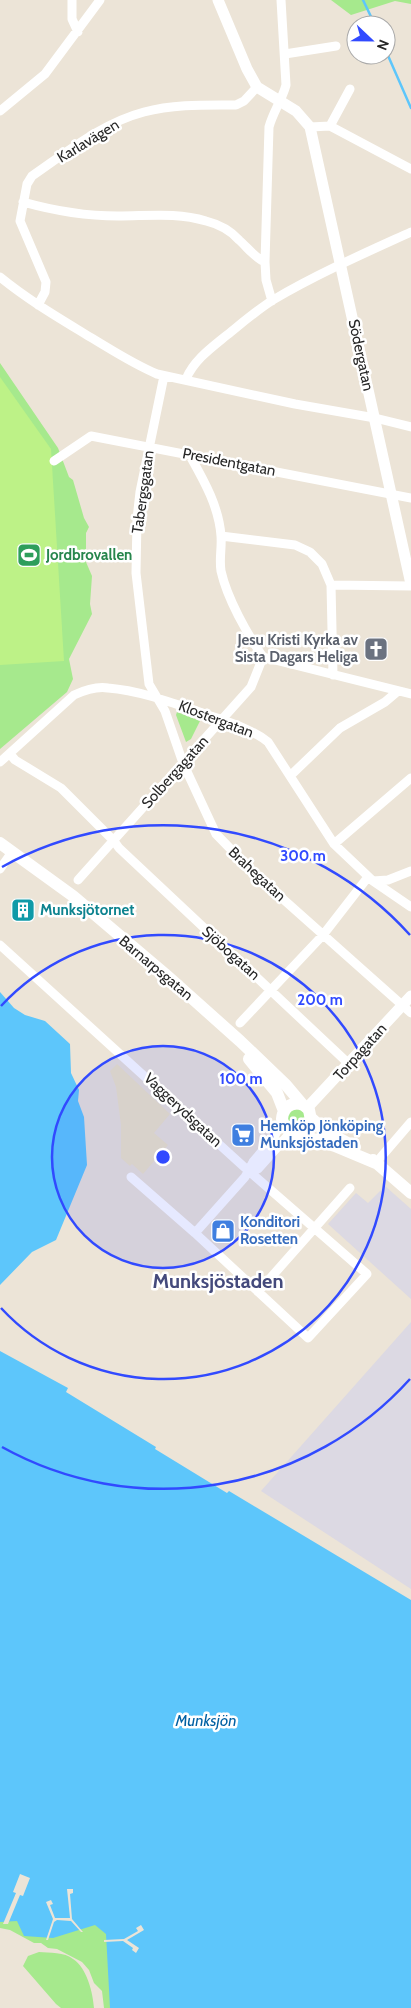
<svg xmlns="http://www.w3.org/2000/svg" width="411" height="2008" viewBox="0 0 411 2008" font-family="Cabin,sans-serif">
<rect width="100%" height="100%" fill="#ece4d7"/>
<path fill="#dcd9e3" d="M385,1186l26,23v90l-83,-75 28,-31 12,10z
M411,1322v267l-150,-98z"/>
<path fill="#f0e5c4" d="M117,1064l53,50 -16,19 14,12 -25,29 -11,-10 -2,2 -9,-8v-33l-5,-38 -6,-16z"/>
<path fill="#a6e98d" d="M331,0h80v4l-16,-3 -44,14z
M0,363l58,85 11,29 4,3 11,38 5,9 -3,6v29l6,14 -2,28 2,10 -23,45 4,20 -6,13 -67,57z
M177,712l23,9 -9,18 -5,3 -10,-27z
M303,1109l3,14 -15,5 -5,-12 3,-6z
M96,1884l34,124h-26l-2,-17 -8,-8 -5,-13 -7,-8 -25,-13 -9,-1 -7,-5h-7l-24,-13 -10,-2v-19z
M39,1952c10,1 26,0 34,7 14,9 20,34 21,49h-33l-5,-4 -33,-38 5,-10z"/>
<path fill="#bdf287" d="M0,377l51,72 13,212 -64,4z"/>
<path fill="#5dc6fb" d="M0,992l14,16 11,7 20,6 25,23 1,29 8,17 -1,11 6,16 3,48 -31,75 -24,12 -32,33z
M0,1351l68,37 -2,4 90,55 -1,2 72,44 2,-2 182,109v408h-301l-4,-74 -11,-9 -42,13 -29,-2 -7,-15 -17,1z"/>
<path fill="#ece4d7" d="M20,1874l10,4 -7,18 -3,-1 -12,29h-5l13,-31 -3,-1z
M67,1889h6v4l-3,1 2,25 11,13h-2l-10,-11 -14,-1 -3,2 -6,18h-2l7,-21 -7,-17 5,-2 2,4 -3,1 5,13h15z
M141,1925l3,5 -17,10 12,8 -3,5 -4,-3 1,-2 -10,-7 -19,1v-2l20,-1 14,-8 -2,-3z"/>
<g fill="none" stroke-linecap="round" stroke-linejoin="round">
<path stroke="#5dc6fb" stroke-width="2.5" d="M363,0l12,25
M386,51l25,57"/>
<path stroke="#fff" stroke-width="9" d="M72,0v19l6,13
M285,54l51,-8
M0,111l45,-37 55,-74
M330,126l20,-37
M310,127l20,-1 81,43
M23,202c32,9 62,14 95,14 30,0 59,-4 88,5 12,3 25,10 33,19 9,8 16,18 26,22
M0,277c28,23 59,41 90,60 22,13 43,27 67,37l138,30 80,14 36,9
M272,301l-6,-21 -1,-18 4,-135c4,-15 13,-27 17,-42l-5,-85
M38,305l7,-13 1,-10 -26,-61 7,-37 5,-8c35,-24 70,-53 112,-64 30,-8 61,-7 92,-7l8,-4 13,-14
M164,376l-24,116 -3,27 -1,54 13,111 16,27 18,52 33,71 39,40 156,139
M186,379c8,-19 25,-31 41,-44 15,-12 30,-25 46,-35 44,-26 92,-47 138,-68
M189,454c14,25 30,52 32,82 1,12 -2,23 0,35 6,27 26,63 42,86l148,37
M54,461l37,-25 320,62
M221,536l74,9 15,7 12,12 9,21 2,90
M331,585l80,1
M10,754l5,6 46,28 53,53 5,7 230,216
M0,762l74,-67c11,-5 22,-9 34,-7 35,3 67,16 100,27 20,7 44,14 60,27l66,102 39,37 38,26
M290,776l50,-48 45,-26 13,-11
M334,844l77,-66
M0,869l12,-17
M78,880l173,-193 12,-30
M373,881l15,-1 23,-9
M0,945l243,221 124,108 -59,64 -113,-105 -64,-56
M240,1023l83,-88 45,-58
M381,1157l30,-35
M250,1171l8,-2 33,-37
M195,1233l50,-56 8,-15 21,-25 8,-15
M258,1292l92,-104"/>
<path stroke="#fff" stroke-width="11" d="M218,0l29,69 10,18 39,24 14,16 101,457
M307,1108l104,-112"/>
<path stroke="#fff" stroke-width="12" d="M0,843l73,53 92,78 75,67 46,44 16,19
M249,1059l28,34 7,18
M311,1118l14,13 30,16
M295,1133l11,-4 5,-9 -2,-10c-10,-12 -26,-6 -27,9l2,7 7,6 44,14 43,18
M373,1160l38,33"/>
</g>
<circle cx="163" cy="1157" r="111" fill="#314aff" fill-opacity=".12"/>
<g fill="none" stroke="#314aff" stroke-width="2.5">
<circle cx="163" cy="1157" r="111"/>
<path d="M1 1006A222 222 0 1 1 1 1308"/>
<path d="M410 1379A332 332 0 0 1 2 1447M2 867A332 332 0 0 1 410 935"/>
</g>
<defs>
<g id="stadium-square" transform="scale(1.25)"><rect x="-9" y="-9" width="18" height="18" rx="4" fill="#2e9e5b" stroke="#fff"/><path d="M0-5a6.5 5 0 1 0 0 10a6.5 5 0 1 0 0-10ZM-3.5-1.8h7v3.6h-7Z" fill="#fff"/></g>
<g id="church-square" transform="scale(1.25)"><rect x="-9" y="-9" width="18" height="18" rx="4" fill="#6b7280" stroke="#fff"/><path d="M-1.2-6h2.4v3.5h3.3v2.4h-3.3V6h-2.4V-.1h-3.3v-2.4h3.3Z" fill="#fff"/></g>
<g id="building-square" transform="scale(1.25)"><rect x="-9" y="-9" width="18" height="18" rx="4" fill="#0f9aa8" stroke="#fff"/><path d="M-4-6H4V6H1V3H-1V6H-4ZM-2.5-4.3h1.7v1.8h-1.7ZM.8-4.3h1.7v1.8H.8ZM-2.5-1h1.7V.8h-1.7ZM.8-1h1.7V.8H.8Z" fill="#fff"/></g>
<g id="supermarket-square" transform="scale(1.25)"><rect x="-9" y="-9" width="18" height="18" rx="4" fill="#3f7fe0" stroke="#fff"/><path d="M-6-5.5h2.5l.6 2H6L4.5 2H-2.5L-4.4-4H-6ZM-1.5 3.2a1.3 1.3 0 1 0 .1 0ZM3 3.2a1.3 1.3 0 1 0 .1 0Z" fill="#fff"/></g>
<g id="shop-square" transform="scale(1.25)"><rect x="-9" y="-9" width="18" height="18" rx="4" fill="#3f7fe0" stroke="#fff"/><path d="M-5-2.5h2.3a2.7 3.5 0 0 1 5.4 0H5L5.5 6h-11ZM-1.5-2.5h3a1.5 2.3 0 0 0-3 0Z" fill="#fff"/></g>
</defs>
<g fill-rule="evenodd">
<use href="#stadium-square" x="29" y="555"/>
<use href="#church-square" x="376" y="649"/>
<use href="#building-square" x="23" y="910"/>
<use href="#supermarket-square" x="243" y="1135"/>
<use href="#shop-square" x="223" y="1231"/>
</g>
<g text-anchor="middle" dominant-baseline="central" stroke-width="5" stroke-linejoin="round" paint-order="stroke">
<g font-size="15" fill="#272727" stroke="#fff">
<text transform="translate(88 141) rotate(-31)">Karlavägen</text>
<text transform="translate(361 355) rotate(78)">Södergatan</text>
<text transform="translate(229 462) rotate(11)">Presidentgatan</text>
<text transform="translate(143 492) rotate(-82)">Tabergsgatan</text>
<text transform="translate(216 719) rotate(21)">Klostergatan</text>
<text transform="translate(175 772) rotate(-48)">Solbergagatan</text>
<text transform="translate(257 874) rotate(43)">Brahegatan</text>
<text transform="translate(231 953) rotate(42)">Sjöbogatan</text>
<text transform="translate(156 968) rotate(40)">Barnarpsgatan</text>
<text transform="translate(360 1052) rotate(-48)">Torpagatan</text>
<text transform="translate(183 1110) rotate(43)">Vaggerydsgatan</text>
</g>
<g font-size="15" font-weight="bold" fill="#27864d" stroke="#fff" text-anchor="start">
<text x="46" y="555">Jordbrovallen</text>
</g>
<g font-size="15" font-weight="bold" fill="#5b616d" stroke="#fff" text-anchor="end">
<text x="358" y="640">Jesu Kristi Kyrka av<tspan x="358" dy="17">Sista Dagars Heliga</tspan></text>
</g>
<g font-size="15" font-weight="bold" fill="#0d838f" stroke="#fff" text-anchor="start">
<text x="40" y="910">Munksjötornet</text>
</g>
<g font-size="15" font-weight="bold" fill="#366cbe" stroke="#fff" text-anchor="start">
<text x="260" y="1126">Hemköp Jönköping<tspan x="260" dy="17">Munksjöstaden</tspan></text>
<text x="240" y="1222">Konditori<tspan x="240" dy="17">Rosetten</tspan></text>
</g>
<g font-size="16" font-style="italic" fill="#0060a3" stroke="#fff">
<text x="206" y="1720">Munksjön</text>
</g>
<g font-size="20" font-weight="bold" fill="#444a7c" stroke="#fff">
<text x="218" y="1281">Munksjöstaden</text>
</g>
</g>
<circle cx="163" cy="1157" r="8" fill="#314aff" stroke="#fff" stroke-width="2.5"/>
<g font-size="15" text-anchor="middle" font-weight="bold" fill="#314aff" stroke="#fff" stroke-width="5" stroke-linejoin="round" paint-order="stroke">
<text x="303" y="861">300 m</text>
<text x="320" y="1005">200 m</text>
<text x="241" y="1084">100 m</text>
</g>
<g transform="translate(371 40) rotate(112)"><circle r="24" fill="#ffffff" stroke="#a9a9a9"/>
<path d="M0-4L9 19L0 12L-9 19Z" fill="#314aff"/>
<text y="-8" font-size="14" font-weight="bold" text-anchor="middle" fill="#272727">N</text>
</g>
</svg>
